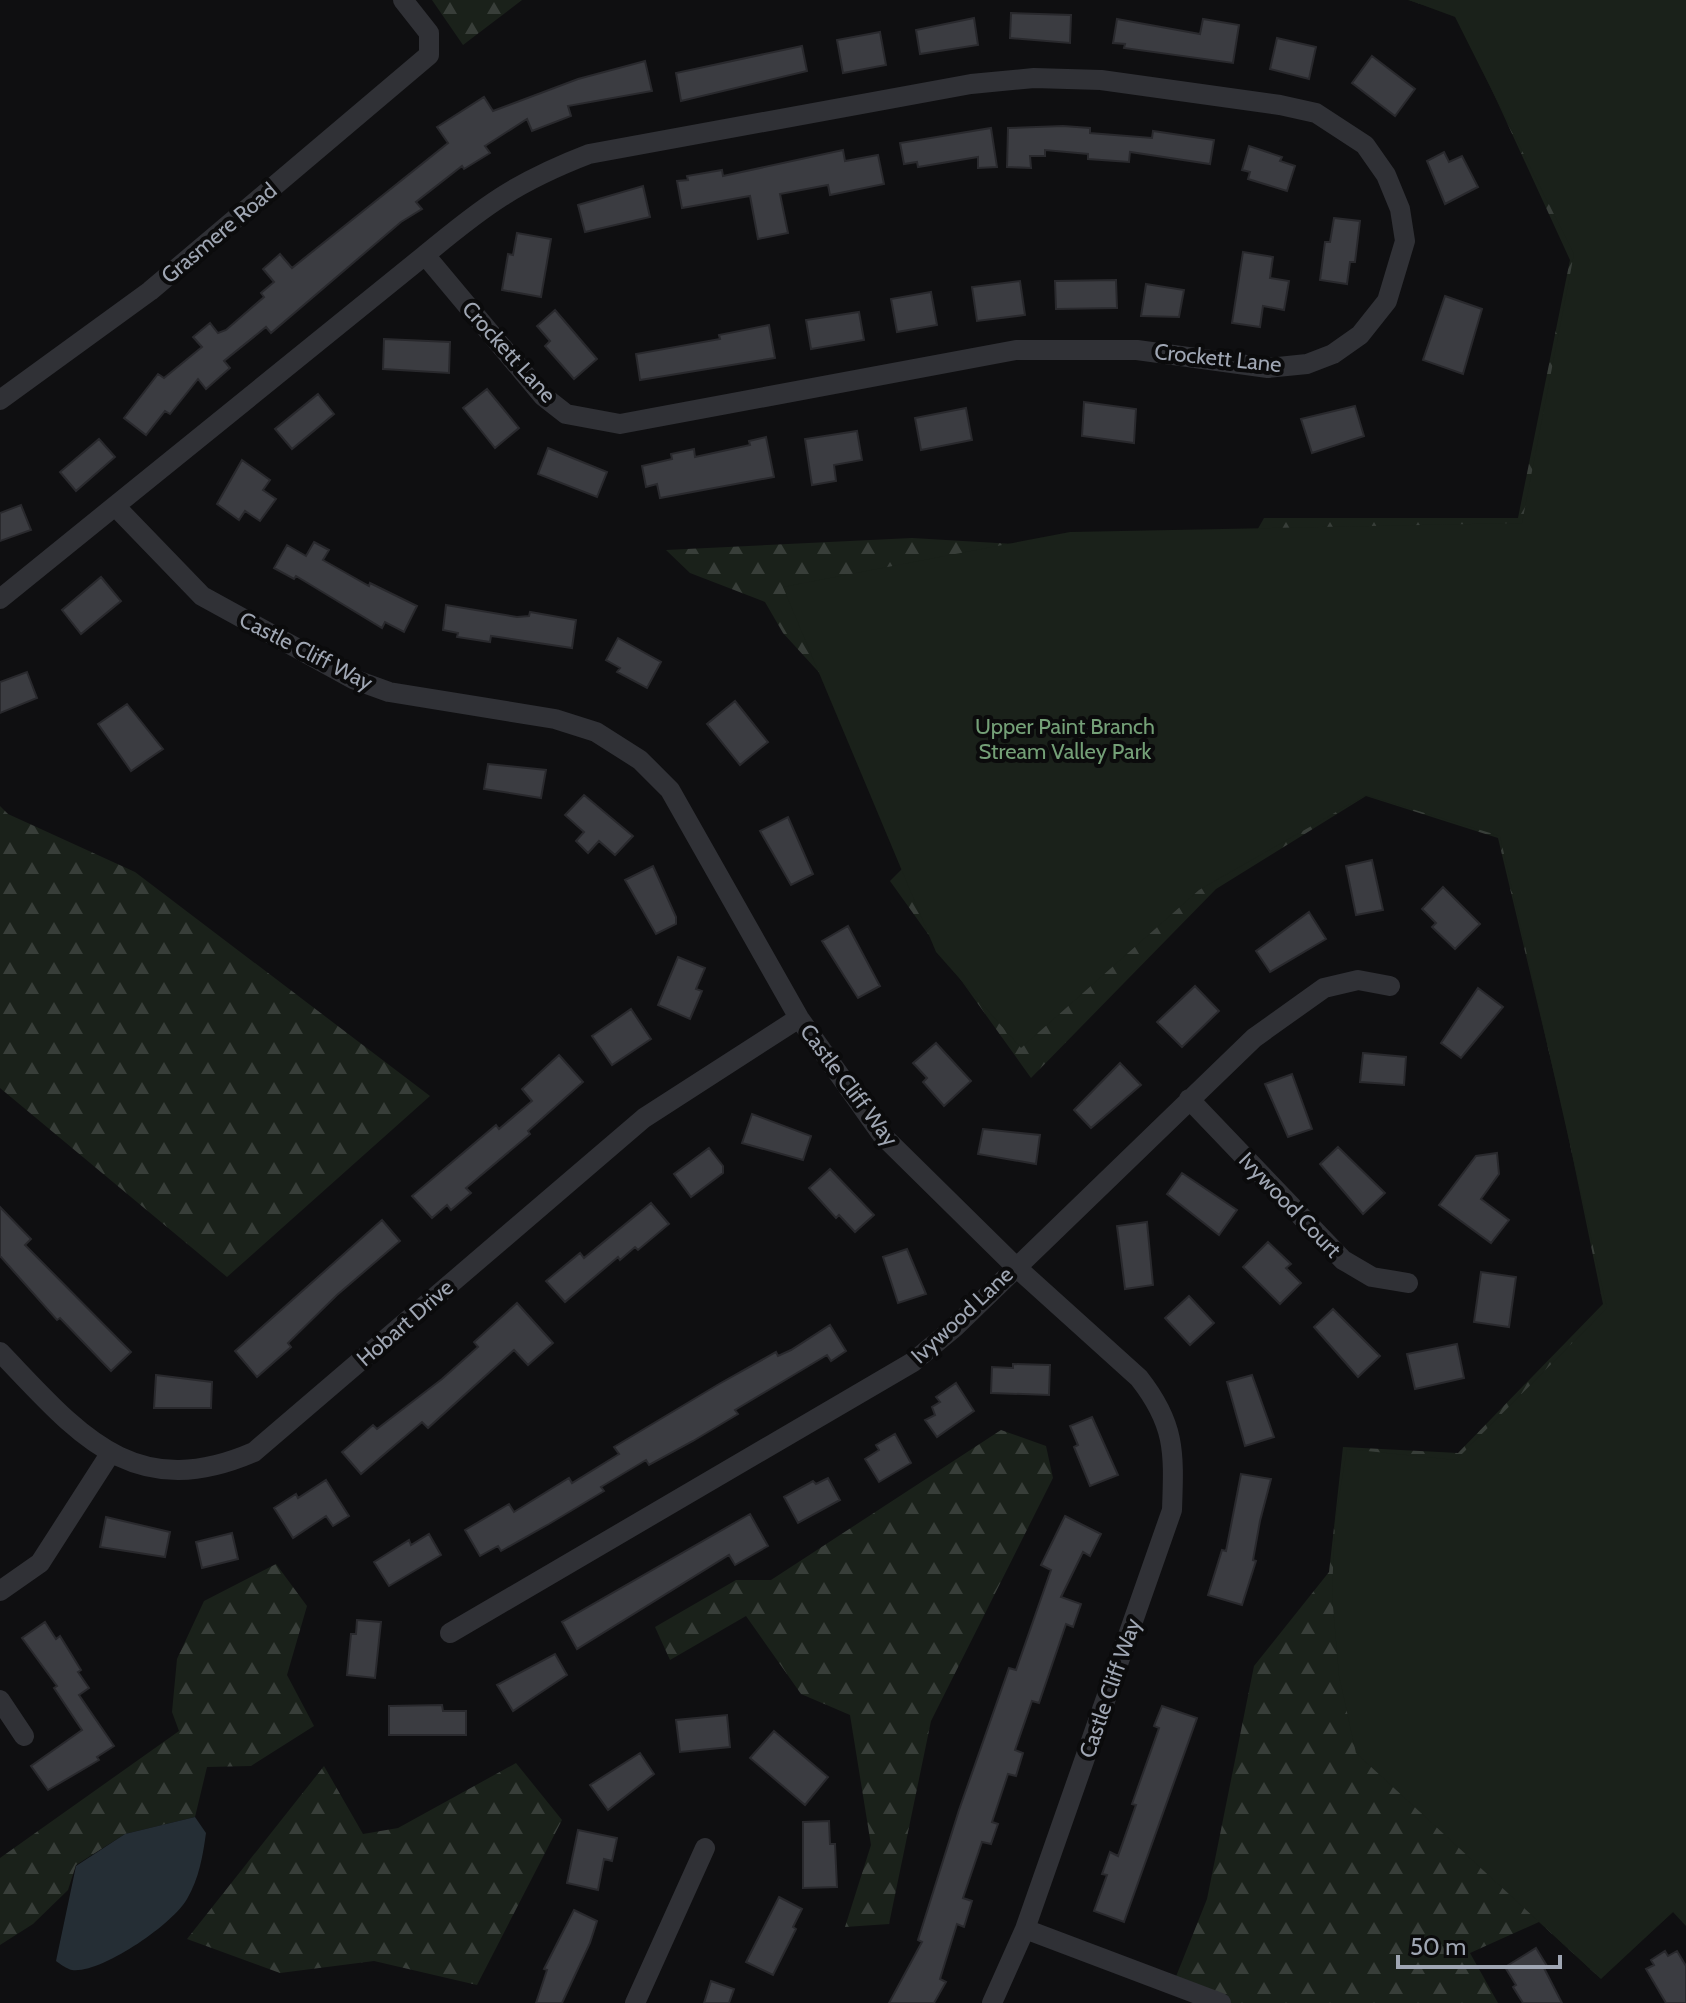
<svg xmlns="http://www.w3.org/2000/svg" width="1686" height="2003" viewBox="0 0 1686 2003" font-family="Cabin,sans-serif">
<defs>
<pattern id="forest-firs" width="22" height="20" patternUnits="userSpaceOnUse" patternTransform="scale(2)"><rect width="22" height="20" fill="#1a211a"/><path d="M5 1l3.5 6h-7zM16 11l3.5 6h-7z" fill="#383e39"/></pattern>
</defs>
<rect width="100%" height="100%" fill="#0f0f11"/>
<path fill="url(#forest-firs)" d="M432,0h90l-59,45z
M1408,0h278v1926l-13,-14 -73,66 -61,-56 -69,31 28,50h-277l-48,-19 34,-85 47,-233 75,-94 14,-125 115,6 145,-149 -39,-189 -66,-277 -132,-42 -150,93 -185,189 -141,-197 90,-90 242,-198 42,-75h254l52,-258 -112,-244z
M912,538l168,10 -223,166 -74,-81 -18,-31 -75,-29 -24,-23z
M0,806l8,8 127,58 295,224 -203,181 -227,-189z
M1001,1430l45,16 7,32 -122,243 -42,203 -44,3 26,-82 -21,-130 -49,-21 -55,-78 -76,44 -15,-33 81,-47h35z
M276,1564l31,42 -20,69 27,51 -63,40 -44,1 -12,50 -70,17 -49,31 -8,25 -35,34 -33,21v-87l179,-127 -7,-19 5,-53 27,-58z
M516,1763l46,57 -85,165 -103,-24 -94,12 -93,-34 137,-173 39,68 35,-6z"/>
<path fill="#1a211a" d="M1409,0h277v1923l-12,-12 -73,68 -245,-226 -17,-77 -7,-82 3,-73 12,-72 109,11 151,-152 -107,-472 -134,-41 -167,95 -178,158 -85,-96 -153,-365 287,-55 452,-9 52,-269 -119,-237z"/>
<path fill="#252e35" d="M195,1817l11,16c-3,22 -7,46 -19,66 -14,25 -86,75 -115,71 -5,-1 -12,-6 -16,-9l20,-95 49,-32z"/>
<path fill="#3b3c41" stroke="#29292d" stroke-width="2" d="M1011,13l60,2 -1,28 -60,-5z
M974,18l4,27 -58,9 -4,-24z
M1117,19l83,15 3,-15 36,6 -6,38 -109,-15 1,-4 -12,-1z
M880,32l6,33 -43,8 -6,-33z
M1277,38l39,9 -7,32 -39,-10z
M802,46l5,25 -126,30 -5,-28z
M1372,56l43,33 -20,27 -43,-33z
M645,61l7,30 -84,15 3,10 -39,15 -5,-12 -42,27 5,7 -26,16 -2,-3 -46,36 6,7 -21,13 -130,111 -5,-6 -42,34 6,7 -24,21 -8,-10 -28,35 -5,-3 -19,24 -22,-17 34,-44 6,4 38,-31 -9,-10 17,-14 8,10 8,-3 38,-33 -3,-4 13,-11 -11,-13 17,-15 12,14 156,-125 -11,-16 47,-30 9,14 85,-32z
M1063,126l27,2v5l62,5 1,-7 61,9 -4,24 -80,-12 -1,10 -41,-3v-5l-43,-4v6h-15l1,12 -24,-1 1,-39z
M991,128l6,39 -19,1v-11l-60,10 -1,-5 -13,2 -4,-21z
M1249,146l33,11 -2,4 15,5 -8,25 -39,-12 2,-7 -8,-2z
M843,150l2,11 33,-6 6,29 -54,11 -2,-10 -48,9 8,39 -30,6 -8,-43 -68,12 -5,-27 11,-1 -1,-4 35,-6 1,6z
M1444,152l5,10 13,-6 16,31 -33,17 -18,-43z
M643,186l7,31 -65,15 -7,-27z
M1334,218l26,3 -5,41h-5l-3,22 -27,-4 5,-38h5z
M517,233l34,6 -10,58 -39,-7 6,-36 5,1z
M1243,252l30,5 -3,21 19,3 -5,29 -21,-4 -3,21 -28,-4z
M1116,280l1,28 -61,1 -1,-28z
M1020,281l5,34 -48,6 -5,-34z
M1146,284l38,6 -5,27 -38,-1z
M931,292l6,33 -40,7 -6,-33z
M1445,296l37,13 -19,65 -40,-14z
M555,310l42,49 -23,20 -29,-33 5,-5 -13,-15z
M859,312l5,28 -53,9 -5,-29z
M769,325l6,33 -135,22 -4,-26 84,-15 -1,-4z
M384,339l66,3 -1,31 -66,-4z
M487,389l32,39 -24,20 -32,-40z
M318,394l16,20 -42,35 -17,-20z
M1084,402l52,7 -2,34 -52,-7z
M1355,406l9,30 -52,17 -11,-34z
M966,408l6,32 -51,10 -6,-32z
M857,431l5,29 -28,5 2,16 -24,4 -7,-46z
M766,437l8,40 -114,21 -3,-14 -11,3 -4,-21 30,-7 -1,-5 23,-5 1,8 55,-12 -1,-4z
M99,439l16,18 -39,34 -16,-19z
M548,448l59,24 -10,25 -59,-23z
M242,460l28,20 -7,10 13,9 -16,22 -15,-10 -6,9 -22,-16z
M21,505l10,25 -31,11v-28z
M314,542l15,8 -6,10 46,26 1,-3 47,23 -13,26 -19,-10 -3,6 -86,-52 -2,3 -20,-11 13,-23 19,11z
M101,577l20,24 -40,33 -19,-24z
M446,605l71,12 12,-1 1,-4 46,8 -4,28 -81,-12 -1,6 -33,-5 1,-4 -15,-3z
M618,638l43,24 -14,26 -30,-16 3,-4 -14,-8z
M27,672l10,26 -37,15v-31z
M735,701l33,41 -28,23 -33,-41z
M127,704l36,45 -32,22 -33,-47z
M488,764l58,6 -5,28 -57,-9z
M584,795l49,41 -18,19 -16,-14 -11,12 -12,-12 8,-9 -19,-17z
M788,817l25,57 -22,11 -31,-54z
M1372,860l11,50 -27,5 -10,-49z
M653,866l23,51v7l-20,10 -31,-54z
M1443,887l37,37 -25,25 -23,-22 4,-4 -14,-14z
M1309,912l17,27 -56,33 -14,-21z
M848,926l32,60 -22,12 -36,-57z
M678,957l27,11 -9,21 6,2 -12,28 -32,-14z
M1195,986l24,25 -37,36 -25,-25z
M1478,988l25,19 -42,51 -20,-15z
M631,1009l20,30 -39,26 -20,-29z
M936,1043l35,38 -27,25 -21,-24 4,-4 -14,-15z
M1363,1053l43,4 -2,28 -44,-3z
M559,1055l24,27 -55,49 2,3 -64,54 5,5 -20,17 -4,-5 -15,13 -20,-22 84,-71 3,4 33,-28 -10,-12z
M1120,1063l21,22 -50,43 -17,-18z
M1292,1074l20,55 -24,8 -23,-53z
M752,1114l59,22 -8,24 -61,-17z
M983,1129l57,6 -4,29 -58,-10z
M1338,1147l47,46 -22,21 -43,-50z
M709,1148l14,18v7l-32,24 -17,-23z
M1497,1153l2,21 -18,25 28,21 -18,23 -52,-38 37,-49z
M830,1169l44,46 -19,17 -16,-17 -3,3 -27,-30z
M1182,1173l55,37 -18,25 -52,-41z
M651,1203l18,21 -31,26 -3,-3 -15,13 -2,-3 -53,45 -19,-21 34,-28 4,5z
M0,1207l31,32 -6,6 106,107 -20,19 -51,-53 -3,2 -57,-64z
M382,1220l18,21 -63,54 -49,48 3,4 -34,30 -22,-26z
M1147,1222l6,63 -28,4 -8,-63z
M1268,1242l23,22 -5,4 15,15 -21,21 -37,-37z
M907,1249l19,45 -28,9 -15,-46z
M1481,1272l35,5 -7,50 -35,-5z
M1189,1296l25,27 -24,22 -25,-27z
M517,1303l36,40 -25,22 -14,-15 -86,78 -6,-6 -61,52 -19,-22 31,-27 4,4 65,-50 36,-32 -4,-5z
M1333,1309l47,47 -22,21 -44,-50z
M830,1325l16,26 -15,10 -4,-6 -92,55 3,4 -45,27 -44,24 -3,-5 -45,27 3,4 -55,33 -48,27 -3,-5 -18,10 -15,-26 44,-26 5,8 55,-34 3,5 47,-29 -5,-7 105,-63 57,-32 2,4 13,-6z
M1457,1344l7,34 -49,11 -8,-35z
M1013,1364l37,1 -1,30 -58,-2 1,-26 21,1z
M156,1375l56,7 -1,26h-57z
M1252,1375l22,62 -29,9 -18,-64z
M956,1383l18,28 -37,26 -12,-17 10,-5 -3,-8 8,-5 -4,-5z
M1092,1417l26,58 -28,11 -16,-39 4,-2 -8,-19z
M895,1434l16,29 -32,19 -14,-23 14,-9 -3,-5z
M1241,1474l30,5 -11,42 -7,39 3,1 -14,44 -34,-10 14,-45 4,1z
M828,1478l12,22 -42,23 -14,-26 29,-16 3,3z
M326,1480l23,36 -16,10 -7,-10 -33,22 -19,-30 22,-14 2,4z
M750,1514l18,32 -33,19 -6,-10 -152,94 -15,-27z
M1065,1516l36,18 -11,22 -7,-4 -22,45 20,7 -8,23 -7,-3 -27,79 -7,-2 -17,49 8,3 -7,23 -8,-2 -16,48 6,2 -7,20 -9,-2 -19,56 9,3 -8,26 -7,-3 -17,55 6,3 -12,21h-45l33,-61 -4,-2 41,-130 50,-142 7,2 35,-100 -10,-5z
M106,1517l64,15 -5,25 -65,-10z
M232,1533l6,26 -36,9 -6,-26z
M429,1534l12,21 -52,31 -15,-24 35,-22 2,5z
M357,1620l24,2 -6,56 -28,-3 4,-41h5z
M45,1622l11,17 4,-3 21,34 -3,2 11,16 -10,7 35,51 -17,11 2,3 -51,30 -17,-24 51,-36 -28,-42 3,-2 -35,-48z
M555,1654l12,21 -54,36 -16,-26z
M442,1705l1,6h23v24h-77v-29z
M1162,1706l35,12 -73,204 -30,-11 13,-36 -5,-1 8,-22 8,4 18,-51 -4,-1 27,-76 -5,-2z
M727,1715l3,32 -50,5 -4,-32z
M774,1731l54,46 -23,28 -55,-47z
M640,1753l14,21 -46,36 -18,-25z
M829,1821l1,23h5l2,43 -34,1v-66z
M578,1830l39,8 -5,23 -8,-2 -6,31 -31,-7z
M779,1897l23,12 -9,18 3,2 -23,46 -27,-13z
M574,1910l23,11 -7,22 -28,60h-26l11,-33 -3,-1z
M1536,1948l11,18 -3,2 18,35h-39l-10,-16 3,-2 -11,-18z
M1665,1951l3,5 9,-5 9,15v37h-20l-20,-34 8,-4 -3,-5z
M711,1981l23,8 -5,14h-25z"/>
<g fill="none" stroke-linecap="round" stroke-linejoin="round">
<path stroke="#303136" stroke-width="20" d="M1034,78l67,2 179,25 36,8 49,32 21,30 14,34 5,32 -18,60 -27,34 -27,19 -26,10 -39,4 -131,-18h-121l-396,74 -54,-10 -23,-18 -118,-141c59,-49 91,-73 164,-101l382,-70z
M0,400l150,-109 279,-236v-22l-26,-33
M117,508l85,88 151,83 36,13 166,27 41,13 44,28 30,30 129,228 83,117 133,131 124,112c37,47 35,75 33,132l-147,419 -33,74
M0,599l425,-344
M1189,1099l154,161 29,17 36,6
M0,1352c77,80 132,153 254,100l390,-334 155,-100
M0,1591l40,-28 70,-109
M450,1633l463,-271 42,-35 299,-289 70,-50 34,-8 32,6
M0,1700l24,36
M1025,1929l196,74
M635,2003l70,-155"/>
</g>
<g text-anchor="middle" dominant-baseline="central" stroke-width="8" stroke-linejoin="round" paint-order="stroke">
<g font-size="22" fill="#9fa6b3" stroke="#0b0b0c">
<text transform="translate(219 233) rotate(-40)">Grasmere Road</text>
<text transform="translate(509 352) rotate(48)">Crockett Lane</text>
<text transform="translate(1218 358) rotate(6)">Crockett Lane</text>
<text transform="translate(306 651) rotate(27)">Castle Cliff Way</text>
<text transform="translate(849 1085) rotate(53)">Castle Cliff Way</text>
<text transform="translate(1290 1205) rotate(46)">Ivywood Court</text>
<text transform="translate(962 1315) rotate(-43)">Ivywood Lane</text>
<text transform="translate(405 1323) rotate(-41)">Hobart Drive</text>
<text transform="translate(1110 1688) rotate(-71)">Castle Cliff Way</text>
</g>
<g font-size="22" fill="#74a077" stroke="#0b0b0c">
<text x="1065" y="726">Upper Paint Branch<tspan x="1065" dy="25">Stream Valley Park</tspan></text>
</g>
</g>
<path d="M1398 1955v12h162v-12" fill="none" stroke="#9fa6b3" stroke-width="4"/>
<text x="1410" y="1955" font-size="24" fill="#9fa6b3" stroke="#0b0b0c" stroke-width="6" paint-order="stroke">50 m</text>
</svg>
